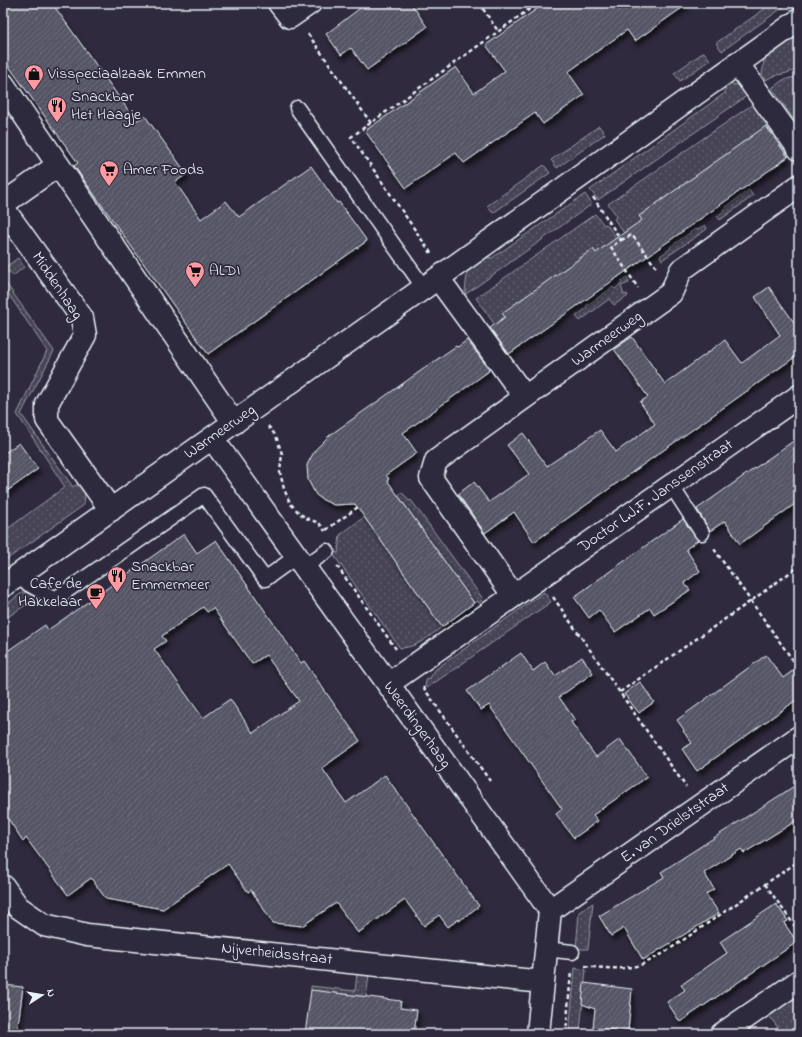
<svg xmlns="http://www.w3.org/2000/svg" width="802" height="1037" viewBox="0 0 802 1037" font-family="'Indie Flower',sans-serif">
<defs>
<pattern id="grass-dots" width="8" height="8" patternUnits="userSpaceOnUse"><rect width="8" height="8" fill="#464455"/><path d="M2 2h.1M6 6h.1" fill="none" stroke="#615f6e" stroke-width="1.8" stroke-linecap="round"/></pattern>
<pattern id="building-hatch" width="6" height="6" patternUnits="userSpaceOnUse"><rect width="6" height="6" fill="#575565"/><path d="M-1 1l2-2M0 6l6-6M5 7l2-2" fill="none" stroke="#6f6e7c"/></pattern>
<filter id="shadow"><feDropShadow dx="2.5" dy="4.5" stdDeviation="2" flood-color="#0009"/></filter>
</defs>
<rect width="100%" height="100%" fill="#2f2a3d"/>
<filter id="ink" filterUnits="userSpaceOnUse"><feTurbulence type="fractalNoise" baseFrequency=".025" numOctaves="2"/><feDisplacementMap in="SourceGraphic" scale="8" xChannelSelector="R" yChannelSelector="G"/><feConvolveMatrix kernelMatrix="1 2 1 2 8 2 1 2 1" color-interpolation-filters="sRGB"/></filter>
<g filter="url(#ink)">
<path fill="url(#grass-dots)" stroke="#979aa6" d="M773,3h16l-67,48 -6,-8z
M799,33v35c-10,7 -23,5 -33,12l-4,-5 2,-14 -2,-2z
M704,52l6,8 -30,21 -6,-8z
M799,76v51l-27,-39 11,-8z
M730,81l1,3 15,2 5,7 -153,107 -8,-10 135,-97 1,-10z
M753,104l36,52 -1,1 -22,-31 -127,90 3,4 -18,13 -10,-14 3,-3 -9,-12z
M599,126l6,8 -48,34 -6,-8z
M544,165l6,8 -57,40 -6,-7z
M749,190l4,6 -33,24 -3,-4 7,-5 -1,-2z
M585,194l7,10 -126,90 -1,-2 2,-18 -3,-4 19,-13 9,1z
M595,214l9,11 2,-1 11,14 -21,15 -3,-4 -90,64 2,4 -9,7 19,27 -1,1 -38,-54z
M705,225l2,4 -45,31 -2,-4 11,-8 -1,-1 25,-18 2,1z
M18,258l6,9 -11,9 -4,-5 -6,4v-6z
M627,277l2,6 -8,3 3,9 3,-1 1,2 -14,9 -5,-6 -29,22 -4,-5 11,-8 -1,-2 27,-19 2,2 7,-6 -1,-2z
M3,279l51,72 -33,63 52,73 8,-5 4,10 -1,13 -81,57v-30l62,-45 -48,-73 30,-63 -44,-65z
M402,492l7,9 2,-1 72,99 -4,4 -1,-2 -4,2 -76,-108z
M364,517l78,110c-13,9 -25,21 -42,21l-67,-94v-2l5,1 2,-18z
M23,592l10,2 5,3 -35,23v-13z
M544,592l7,10 -124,86 -2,-3 2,-7 2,1 7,-10z
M593,903l-5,46h-12l3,-37z
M575,968l11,2 -6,61 -2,3h-9z
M357,974l12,2 -3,21 -55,-6v-5l44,5z
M799,994v33l-10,7h-19l8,-6 -12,-17z"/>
<path fill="url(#building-hatch)" stroke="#e8f1f8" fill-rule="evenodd" filter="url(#shadow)" d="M3,3h49l84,118 9,-5 42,58 -12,8 26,37 25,-18 13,16 72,-51 26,37 2,-1 28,39 -159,113 -134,-188 4,-3 -75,-105z
M367,3h44l16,24 -60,43 -16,-22 -10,7 -15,-21z
M545,3h144l-54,38 -8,-11 -59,42 16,23 -41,29 -8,-11 -71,50 -8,-10 -50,35 -41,-57 91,-64 18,26 31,-22 -19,-26z
M766,126l22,31 -279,197 -19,-26 15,-11 -3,-4 91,-64 3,4 9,-7 37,-26 -3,-4z
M769,287l27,38 3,-3v41l-4,-6 -261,185 -20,-30 -29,21 -27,-39 16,-12 15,20 40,-28 -22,-29 16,-12 24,33 53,-36 16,22 39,-28 -15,-22 8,-5 -34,-48 18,-12 33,47 60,-44 17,23 38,-28 -25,-38z
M467,340l22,29 -1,1 1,1 -86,62 14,20 -31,22 3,4 -2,1 87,123 -32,24 -87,-123 -21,1 -11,-5 -7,-5 -8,-15 -1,-15 8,-15 15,-15 126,-89 2,1z
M799,437v64l-59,43 -15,-23 -15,10 -13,-22z
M19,443l19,26 -35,25v-40z
M683,519l15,21 -12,9 14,22 -16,12 6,7 -36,24 -4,-6 -35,24 -16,-22 -10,8 -15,-21z
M184,534l13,19 19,-13 85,123 3,-2 56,80 -38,27 24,35 39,-28 94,131 -20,15v-2l-11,8 -9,-12 -15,11 -19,-26 -47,33 -22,-30 -34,23 -29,-3 -22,-33 -3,2 -20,-28 -65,45 -57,-10 -15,-21 -23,17 -42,-57 -3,3 -20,-30v-157l42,-29 3,5zM203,607l4,5 6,-4 39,56 14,-9 33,46 -46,32 -23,-34 -27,19 -49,-69 12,-8 -4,-5z
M521,653l12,18 12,-9 10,14 27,-19 11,16 -34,24 16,23 -4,2 25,35 24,-18 27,38 -54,38 5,6 -24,17 -18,-24 6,-5 -73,-104 -8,5 -14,-19z
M766,655l17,23 16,-12v32l-102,73 -15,-22 10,-6 -9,-12 1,-1 -7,-10z
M640,682l14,20 -15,11 -15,-19z
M799,783v36l-55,34 -3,-4 -37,24 10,16 -8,5 13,19 -76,47 -19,-32 -13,8 -12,-20 65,-39 -3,-5z
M776,904l12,17 -4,2 13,19 -117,80 -13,-20 18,-12 -4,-5 46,-32 -7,-11z
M584,983l48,6 -4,42 -35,-3 2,-19 -13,-5z
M3,985l20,2 -6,47h-14z
M311,990l90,11 -1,7 17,2 -3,24h-109z"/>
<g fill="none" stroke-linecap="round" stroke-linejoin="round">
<g stroke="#e8f1f8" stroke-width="17">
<path id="lane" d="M297,108l127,180
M671,485l31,48
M304,567l23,-16
M16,577l39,22 149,-104 61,84 32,-23
M546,949l26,3"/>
</g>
<g stroke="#e8f1f8" stroke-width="25">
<path id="street" d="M279,3l11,14 20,-14
M737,63l62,86
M3,84l231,339
M3,204l55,-39
M3,208l79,110 3,17 -38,69v16l64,90
M438,278l87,119 146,-104 10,-23 118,-84
M212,438l338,472 -12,124
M3,586l442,-313 354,-253
M513,595l-82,-117 5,-17 89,-64
M388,684l411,-288
M3,886l15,21 26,18 43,10 456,47
M550,910l249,-173
M722,1034l77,-53"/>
</g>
<path stroke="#e8f1f8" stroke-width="2.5" stroke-dasharray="4 3" stroke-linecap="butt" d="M479,3l19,28
M308,34l63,89
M593,197l28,43 -10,7 27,41
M621,240l11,-5 24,32
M431,253l-80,-116 187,-134
M268,426l8,10 6,18 -2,18 4,17 6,14 10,11 8,5 11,4 6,8
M326,530l32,-23
M714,549l85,120
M337,566l59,83
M553,597l133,190
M423,687l67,94
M620,692l131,-91 48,-35
M765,884l34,48
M585,966c19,2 42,5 60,-3 7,-3 13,-7 19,-10l135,-92
M566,1034l5,-63"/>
<use href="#lane" stroke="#2f2a3d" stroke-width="14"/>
<use href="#street" stroke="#2f2a3d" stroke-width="22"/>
</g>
</g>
<defs>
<g id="shop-pin" transform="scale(1)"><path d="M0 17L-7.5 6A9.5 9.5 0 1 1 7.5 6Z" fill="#ff9aa2" stroke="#2f2a3d"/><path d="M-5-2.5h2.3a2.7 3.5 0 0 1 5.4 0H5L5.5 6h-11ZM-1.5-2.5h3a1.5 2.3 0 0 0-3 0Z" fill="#111"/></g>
<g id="restaurant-pin" transform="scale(1)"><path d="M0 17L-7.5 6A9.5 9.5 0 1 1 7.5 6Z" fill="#ff9aa2" stroke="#2f2a3d"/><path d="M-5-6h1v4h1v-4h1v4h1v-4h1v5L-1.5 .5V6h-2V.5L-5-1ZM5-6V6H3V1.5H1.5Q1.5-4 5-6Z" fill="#111"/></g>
<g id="supermarket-pin" transform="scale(1)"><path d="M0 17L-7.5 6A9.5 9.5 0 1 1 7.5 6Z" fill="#ff9aa2" stroke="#2f2a3d"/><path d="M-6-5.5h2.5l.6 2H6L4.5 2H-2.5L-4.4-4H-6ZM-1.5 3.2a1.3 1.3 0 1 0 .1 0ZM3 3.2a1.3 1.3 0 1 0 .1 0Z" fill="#111"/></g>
<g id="cafe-pin" transform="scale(1)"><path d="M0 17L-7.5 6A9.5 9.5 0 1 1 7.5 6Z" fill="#ff9aa2" stroke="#2f2a3d"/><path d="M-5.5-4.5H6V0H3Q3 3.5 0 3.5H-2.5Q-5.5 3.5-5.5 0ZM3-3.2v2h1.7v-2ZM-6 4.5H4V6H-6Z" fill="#111"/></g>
</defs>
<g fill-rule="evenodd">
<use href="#shop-pin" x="34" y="74"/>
<use href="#restaurant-pin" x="57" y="106"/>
<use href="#supermarket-pin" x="109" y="170"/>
<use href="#supermarket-pin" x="195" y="271"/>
<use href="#restaurant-pin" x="117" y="576"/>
<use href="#cafe-pin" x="96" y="593"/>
</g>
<g text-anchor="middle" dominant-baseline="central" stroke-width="3.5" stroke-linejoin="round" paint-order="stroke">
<g font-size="16" fill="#e8f1f8" stroke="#2f2a3d" text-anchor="start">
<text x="48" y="74">Visspeciaalzaak Emmen</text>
<text x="71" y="97">Snackbar<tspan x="71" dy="18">Het Haagje</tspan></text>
<text x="123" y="170">Amer Foods</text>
<text x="209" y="271">ALDI</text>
<text x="131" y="567">Snackbar<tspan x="131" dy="18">Emmermeer</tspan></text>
<text x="82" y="584" text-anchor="end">Cafe de<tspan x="82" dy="18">Hakkelaar</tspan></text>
</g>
<g font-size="16" fill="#e8f1f8" stroke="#2f2a3d">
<text transform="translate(57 286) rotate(56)">Middenhaag</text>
<text transform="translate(607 339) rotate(-36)">Warmeerweg</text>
<text transform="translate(220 432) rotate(-35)">Warmeerweg</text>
<text transform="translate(656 496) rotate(-35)">Doctor L.J.F. Janssenstraat</text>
<text transform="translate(417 725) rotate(54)">Weerdingerhaag</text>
<text transform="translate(675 823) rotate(-35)">E. van Drielststraat</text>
<text transform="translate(277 954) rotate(6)">Nijverheidsstraat</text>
</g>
</g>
<rect width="802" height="1037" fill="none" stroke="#2f2a3d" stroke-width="16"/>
<rect x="8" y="8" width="786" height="1021" fill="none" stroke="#e8f1f8" stroke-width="1.5" filter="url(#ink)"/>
<g transform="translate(42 995) rotate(78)" stroke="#2f2a3d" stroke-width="3" paint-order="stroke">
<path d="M0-3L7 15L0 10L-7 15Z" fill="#e8f1f8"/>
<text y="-6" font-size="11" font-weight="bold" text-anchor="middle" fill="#e8f1f8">N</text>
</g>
</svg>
